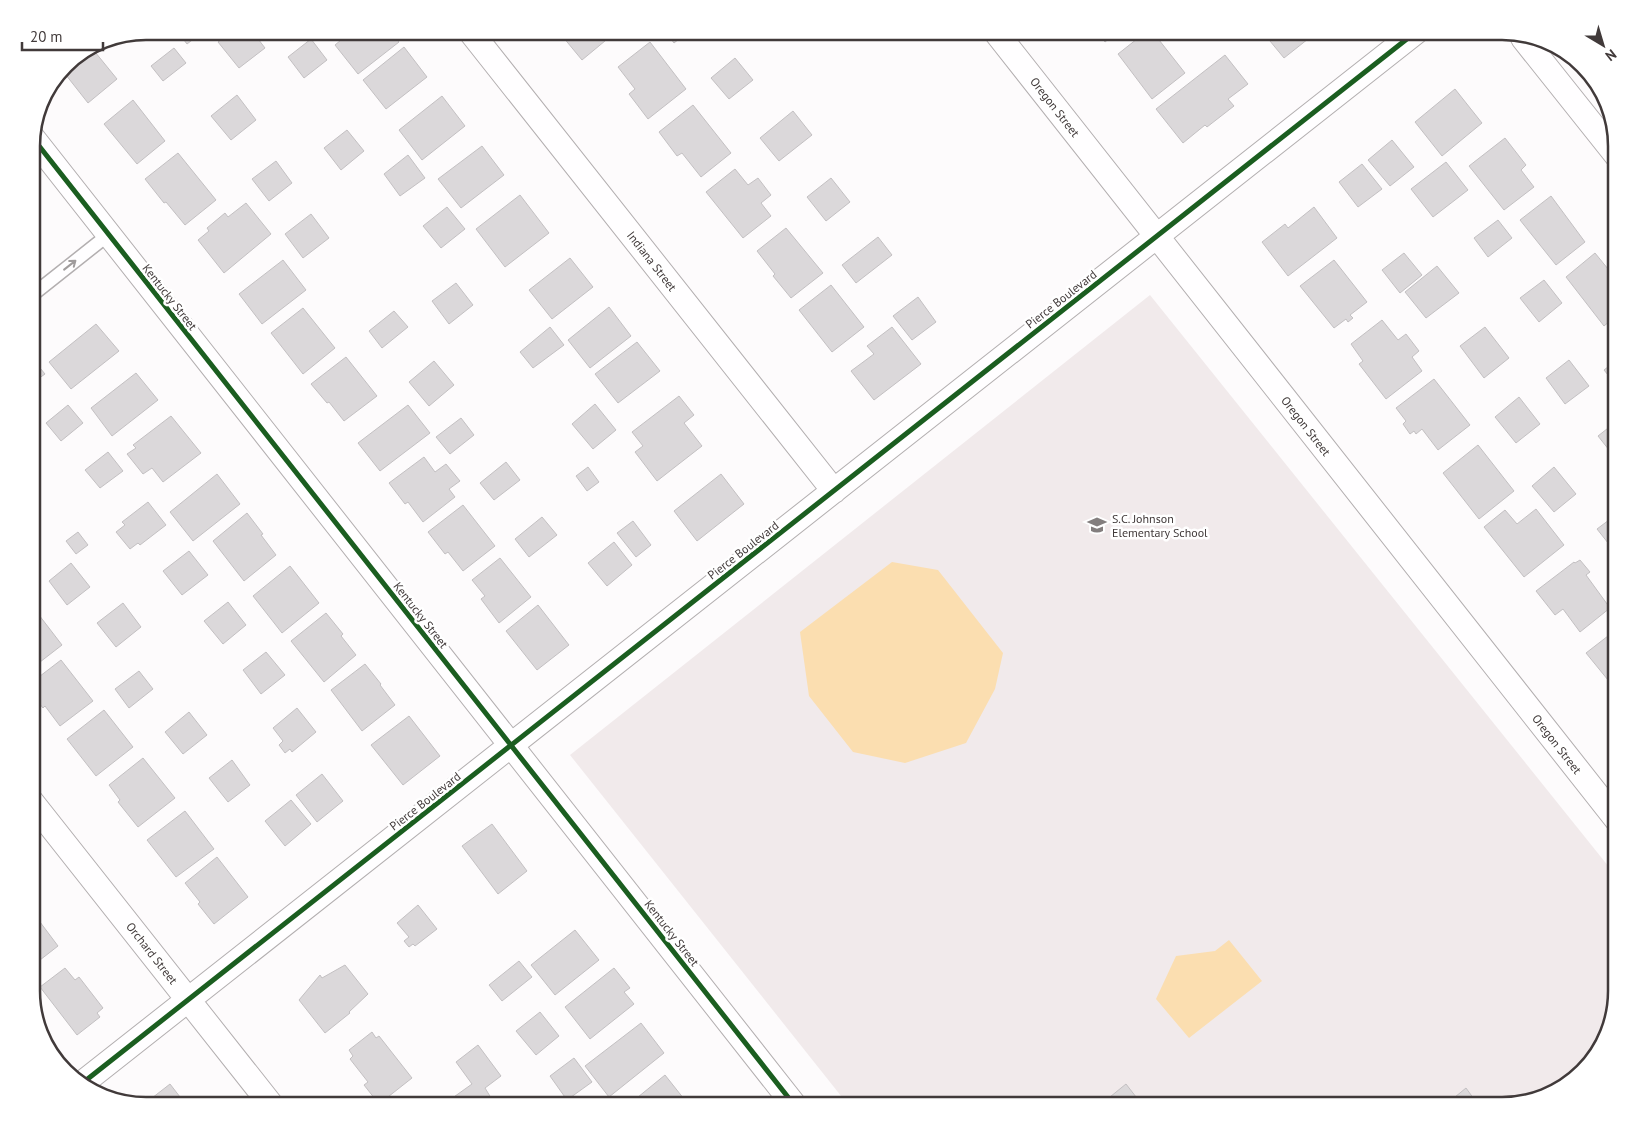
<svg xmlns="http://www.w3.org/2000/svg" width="1648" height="1137" viewBox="0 0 1648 1137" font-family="'PT Sans',sans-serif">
<rect width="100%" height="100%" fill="#fdfbfc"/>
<path fill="#f1eaeb" d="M1150,295l467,582v115l-20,63 -38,36 -56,15h-654l-279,-351z"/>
<path fill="#fbdeb0" d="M892,562l46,8 65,83 -8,36 -29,54 -61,20 -52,-11 -44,-56 -9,-64z
M1229,940l33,41 -73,57 -33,-39 20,-43 39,-5z"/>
<path fill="#dbd8da" stroke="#c3c0c2" d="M177,31h27l-17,13z
M232,31h20l13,17 -26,20 -21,-26z
M352,31h39l8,11 -41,32 -23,-29z
M558,31h59l-35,29z
M665,31h24l-15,12z
M1096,31h23l-14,11z
M1147,31h5l33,42 -33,26 -34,-45z
M1270,31h31l7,8 -24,19 -19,-23z
M311,39l16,21 -23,18 -16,-21z
M650,42l36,47 -38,30 -19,-25 6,-5 -17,-22z
M91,47l26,32 -29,24 -26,-33 3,-5z
M404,47l23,30 -41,32 -23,-29z
M174,48l12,15 -23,18 -12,-15z
M1225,55l23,29 -20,15 6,7 -27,21 -2,-2 -22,18 -27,-34z
M735,58l18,22 -24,19 -18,-21z
M1455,89l27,34 -40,33 -27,-34z
M237,95l19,25 -25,20 -20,-24z
M442,96l23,30 -43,34 -23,-30z
M133,100l32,41 -28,23 -33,-40z
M693,105l38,48 -30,24 -19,-24 -5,3 -18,-24z
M793,111l19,24 -33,26 -19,-23z
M347,130l17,21 -23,19 -17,-22z
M1505,138l21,27 -5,5 13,17 -30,23 -35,-44z
M1392,140l22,27 -24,19 -22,-26z
M482,146l22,29 -43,33 -23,-29z
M178,153l38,47 -31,25 -19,-23 -2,1 -19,-24z
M408,155l17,23 -25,18 -16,-22z
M276,161l16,22 -23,18 -17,-22z
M1446,162l22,28 -35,27 -22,-28z
M1362,164l20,25 -24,18 -19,-25z
M735,169l13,16 10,-7 13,17 -10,8 10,13 -28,22 -37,-46z
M831,178l19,24 -24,19 -19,-24z
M520,195l29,38 -44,34 -29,-38z
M1551,196l34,46 -29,23 -36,-45z
M246,203l25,31 -47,39 -26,-33 11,-9 -2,-3 18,-15 3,4z
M447,207l18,22 -24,19 -18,-22z
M1314,207l23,31 -49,38 -26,-34 23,-18 3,4z
M311,214l18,24 -26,20 -18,-24z
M1498,220l14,18 -24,19 -14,-19z
M786,228l37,45 -32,25 -18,-22 2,-2 -18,-23z
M878,237l14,18 -36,28 -14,-18z
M1404,253l18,22 -22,18 -18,-23z
M1595,253l22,27v35l-13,11 -38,-49z
M570,258l23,29 -41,32 -23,-29z
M283,260l23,30 -44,34 -23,-30z
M1334,260l33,42 -17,13 3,3 -5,4 -2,-3 -12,9 -34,-42z
M1437,266l22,27 -33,25 -21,-26z
M1544,280l18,23 -23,19 -19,-24z
M456,283l17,22 -24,19 -17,-23z
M831,285l33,42 -32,25 -33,-42z
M918,297l18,25 -24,18 -19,-24z
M609,307l22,29 -41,32 -22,-28z
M303,308l32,40 -32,26 -32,-41z
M394,311l14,16 -26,21 -13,-17z
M1382,320l16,20 8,-6 13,17 -7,6 10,14 -36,28 -27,-35 4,-3 -12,-17z
M96,324l23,27 -48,38 -22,-27z
M550,327l14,18 -31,23 -13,-16z
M892,327l29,37 -47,36 -23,-29 23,-17 -7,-8z
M1485,327l24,31 -25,20 -24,-32z
M637,342l23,29 -42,32 -23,-29z
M31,357l14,17 -14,10z
M346,357l31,39 -33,25 -15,-19 -2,1 -16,-19z
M1569,360l20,26 -24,18 -19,-26z
M1617,360v26l-13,-16z
M434,361l20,24 -25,21 -20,-24z
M136,373l22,27 -46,36 -21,-28z
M1434,379l36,46 -32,25 -16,-21 -6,5 -2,-3 -4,3 -7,-10 3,-3 -10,-13z
M679,396l15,19 -10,8 18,23 -45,35 -22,-29 8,-6 -11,-14z
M1519,397l21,27 -24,19 -21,-26z
M595,404l21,26 -23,19 -21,-25z
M68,405l15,18 -22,18 -15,-18z
M408,405l22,28 -50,38 -22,-28z
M171,416l30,37 -38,29 -11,-14 -9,6 -16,-20 9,-6 -3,-3z
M461,418l13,17 -24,19 -14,-17z
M1617,421v39l-19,-24z
M1478,445l36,46 -35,28 -36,-46z
M108,452l15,19 -23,17 -15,-18z
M424,457l11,15 11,-8 14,17 -11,8 6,8 -32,25 -15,-20 -3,2 -16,-21z
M506,462l14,18 -26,20 -14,-17z
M588,467l11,15 -12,9 -11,-15z
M1554,467l22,27 -22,18 -22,-26z
M217,474l23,30 -47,37 -23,-29z
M721,474l23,30 -47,37 -23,-30z
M148,502l18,23 -26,20 -2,-2 -8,6 -14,-17 9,-7 -3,-3z
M463,505l32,41 -32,25 -15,-19 -3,2 -17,-22z
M1536,509l28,36 -40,32 -40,-50 21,-17 12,14z
M247,513l16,21 -2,1 15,20 -32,26 -31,-40z
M1617,514v39h-1l-19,-24z
M542,517l15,18 -28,22 -14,-18z
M633,521l18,24 -15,12 -19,-24z
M78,532l10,13 -12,9 -10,-13z
M614,542l18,23 -25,21 -19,-23z
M189,551l19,24 -26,20 -19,-24z
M500,558l31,39 -32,26 -18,-24 4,-3 -13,-16z
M1580,560l10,12 -4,3 24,33 -30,24 -17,-23 -8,6 -19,-24 38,-29 1,1z
M71,563l19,24 -23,18 -18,-24z
M290,566l29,37 -37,30 -29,-37z
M228,602l18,23 -23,19 -19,-23z
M123,603l18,24 -25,20 -19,-24z
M538,605l31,40 -32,25 -31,-39z
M326,613l17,21 -2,2 15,19 -32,27 -33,-41z
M39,615l23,30 -31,24v-48z
M1617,629v62l-31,-38z
M266,652l19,23 -24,19 -18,-24z
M61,660l32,41 -33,25 -15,-20 -2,2 -12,-15v-10z
M365,664l16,20 -1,1 15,20 -33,26 -31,-41z
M139,671l14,18 -24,19 -14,-19z
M297,708l19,24 -24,20 -2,-3 -5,4 -6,-8 4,-4 -10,-13z
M104,710l29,37 -37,29 -29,-37z
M189,712l18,23 -24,19 -18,-22z
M409,716l31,40 -37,29 -32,-40z
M143,758l32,40 -37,29 -20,-25 2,-2 -11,-15z
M232,760l18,25 -22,17 -19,-24z
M322,774l21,27 -26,21 -21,-27z
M291,800l20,24 -26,22 -20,-25z
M185,811l29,38 -38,28 -29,-37z
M492,824l35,47 -29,23 -36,-48z
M217,857l31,40 -34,27 -16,-20 2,-2 -15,-19z
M418,905l19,24 -22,17 -2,-2 -4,3 -5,-6 5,-4 -12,-14z
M34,914l24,32 -27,21v-51z
M575,930l24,30 -44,35 -24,-30z
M519,961l13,16 -30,24 -13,-16z
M345,965l23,29 -19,18 1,1 -25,20 -26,-33 21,-25 2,3z
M65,968l10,12 4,-3 24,31 -6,5 3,4 -23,18 -37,-48z
M614,968l16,20 -6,4 10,12 -44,35 -25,-32z
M540,1012l19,24 -23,19 -20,-24z
M641,1023l23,30 -55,44 -24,-31z
M372,1032l4,6 3,-2 33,42 -33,26 -15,-19 4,-3 -18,-23 3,-3 -4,-6z
M478,1045l23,31 -16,12 11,18h-40l-5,-7 21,-15 -16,-22z
M574,1058l18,24 -25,18 -17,-24z
M665,1075l23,29 -2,2h-59z
M170,1084l17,22 -44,-1z
M1126,1084l17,22h-44l22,-18z
M1466,1088l13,18h-35z"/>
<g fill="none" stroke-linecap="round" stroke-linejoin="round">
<g stroke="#b3afb0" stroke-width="15">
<path id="lane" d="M31,296l77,-61"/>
</g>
<g stroke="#b3afb0" stroke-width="26">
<path id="street" d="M470,31l364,460
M995,31l622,789
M1523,38l94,118
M32,137l763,969
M31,801l241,305
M80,1085l1337,-1054"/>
</g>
<use href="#lane" stroke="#fffeff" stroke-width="12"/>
<use href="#street" stroke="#fffeff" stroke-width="24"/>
<g stroke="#fff" stroke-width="8">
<path id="cycleway" d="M32,137l763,969
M80,1085l1337,-1054"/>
</g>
<use href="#cycleway" stroke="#1b5e20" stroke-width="5"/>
</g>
<defs><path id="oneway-shaft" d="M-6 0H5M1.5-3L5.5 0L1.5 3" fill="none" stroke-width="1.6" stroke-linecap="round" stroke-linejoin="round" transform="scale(1.25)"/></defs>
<use stroke="#a09c9c" href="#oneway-shaft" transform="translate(70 265) rotate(-38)"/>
<defs>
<g id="school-bare" transform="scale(1.5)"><path d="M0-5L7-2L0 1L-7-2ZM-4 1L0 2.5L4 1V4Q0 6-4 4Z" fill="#837e7e" stroke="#fff" stroke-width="2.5" paint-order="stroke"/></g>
</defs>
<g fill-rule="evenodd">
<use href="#school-bare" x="1097" y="525"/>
</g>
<g text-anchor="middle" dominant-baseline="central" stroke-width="5" stroke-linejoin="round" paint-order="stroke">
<g font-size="12" fill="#413a3a" stroke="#fff">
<text transform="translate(1055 107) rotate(52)">Oregon Street</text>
<text transform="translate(652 261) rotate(52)">Indiana Street</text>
<text transform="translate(170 297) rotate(52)">Kentucky Street</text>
<text transform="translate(1061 299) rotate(-38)">Pierce Boulevard</text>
<text transform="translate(1306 426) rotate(52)">Oregon Street</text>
<text transform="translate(743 550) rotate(-38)">Pierce Boulevard</text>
<text transform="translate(421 615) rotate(52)">Kentucky Street</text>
<text transform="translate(1557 744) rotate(52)">Oregon Street</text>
<text transform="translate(425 801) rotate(-38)">Pierce Boulevard</text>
<text transform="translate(672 933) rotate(52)">Kentucky Street</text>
<text transform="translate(152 953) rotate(52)">Orchard Street</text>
</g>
<g font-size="12" fill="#413a3a" stroke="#fff" text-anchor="start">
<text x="1112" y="518">S.C. Johnson<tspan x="1112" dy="14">Elementary School</tspan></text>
</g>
</g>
<path d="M0 0H1648V1137H0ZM146 40H1502A106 106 0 0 1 1608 146V991A106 106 0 0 1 1502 1097H146A106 106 0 0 1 40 991V146A106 106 0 0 1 146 40Z" fill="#fff" fill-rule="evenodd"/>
<path fill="none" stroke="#413a3a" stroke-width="2.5" d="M146 40H1502A106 106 0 0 1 1608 146V991A106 106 0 0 1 1502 1097H146A106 106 0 0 1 40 991V146A106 106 0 0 1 146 40Z"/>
<g transform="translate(1603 45) rotate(142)" stroke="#ffffff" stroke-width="4" paint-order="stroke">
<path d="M0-4L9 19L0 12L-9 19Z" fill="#413a3a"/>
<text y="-8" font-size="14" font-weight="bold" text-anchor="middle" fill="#413a3a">N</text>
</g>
<path d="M22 42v8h81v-8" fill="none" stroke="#413a3a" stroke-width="2.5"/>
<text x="30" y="42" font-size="15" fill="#413a3a" stroke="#ffffff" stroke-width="4" paint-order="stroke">20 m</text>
</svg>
